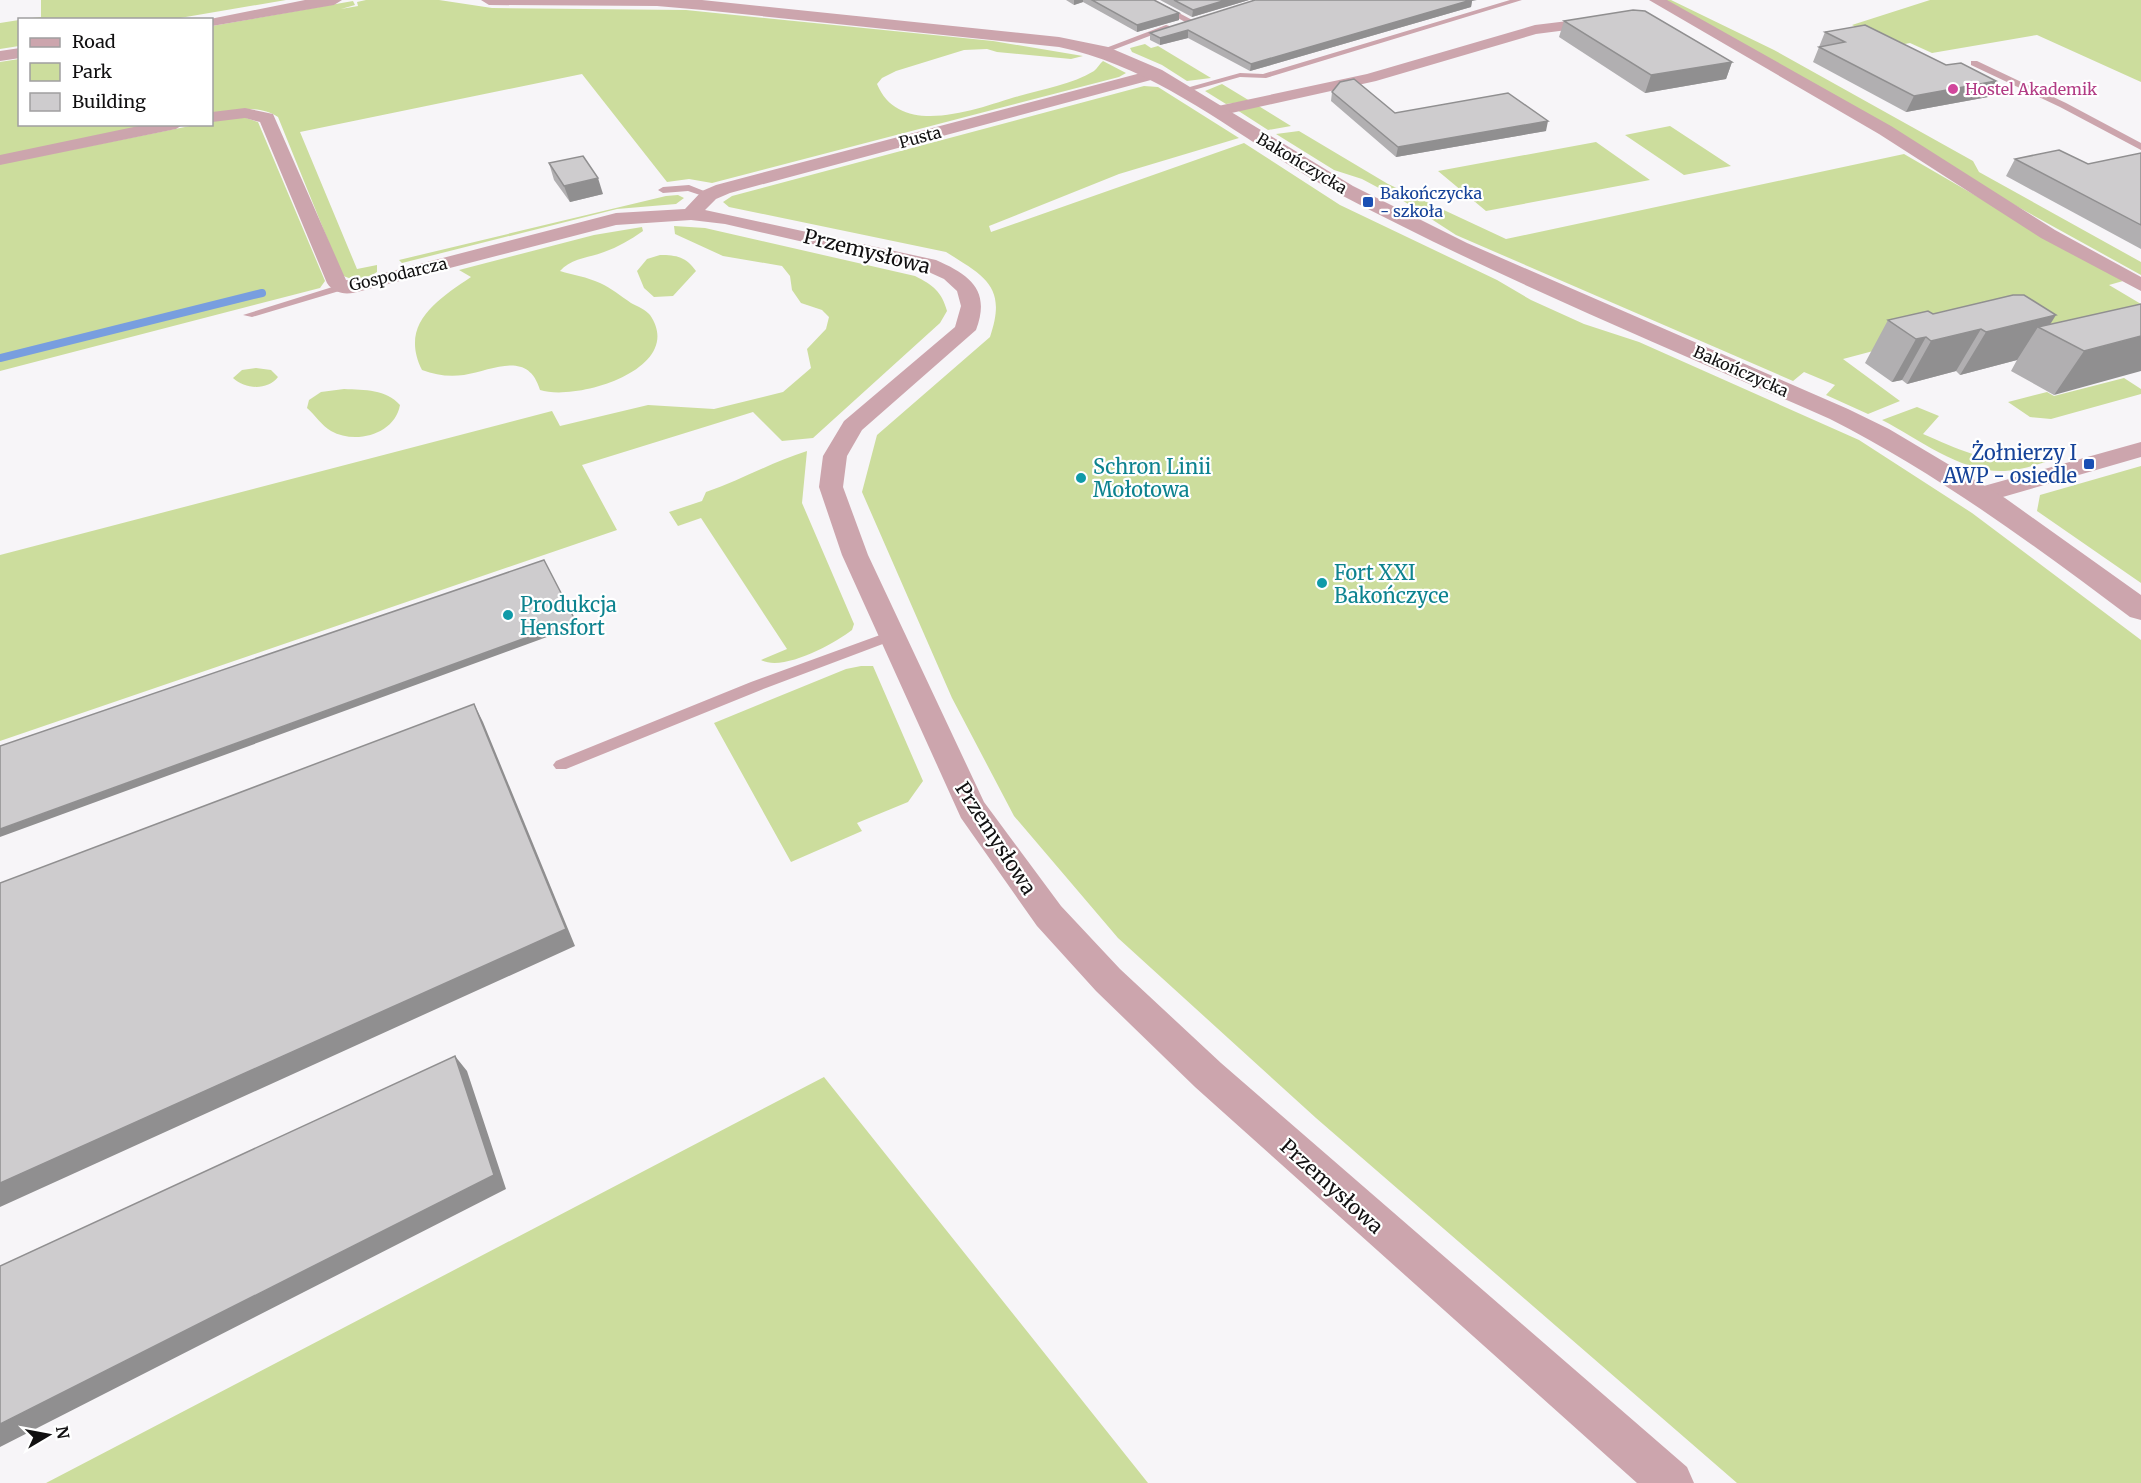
<svg xmlns="http://www.w3.org/2000/svg" width="2141" height="1483" viewBox="0 0 2141 1483" font-family="Merriweather,serif">
<rect width="100%" height="100%" fill="#f7f5f8"/>
<path fill="#ccdd9d" d="M41,0h245l-112,19h-151l18,-2z
M366,0h73l53,8 194,2 307,31 90,15 -12,3 -74,-7 -10,-3 -23,1 -68,21 -14,7 -5,6c23,56 101,24 142,12 24,-7 54,-12 75,-25 4,-3 5,-7 9,-10l23,12 -7,4 -407,106 -23,-4 -22,3 -85,-108 -282,58 57,137 20,-4v7c-11,7 -24,10 -35,3l-64,-158c-20,-13 -45,-7 -66,-3v-88l141,-25 2,4 -14,4 17,-3 -1,-4z
M1665,0h6l103,50 199,111 6,11 162,90v13l-150,-83z
M1930,0h211v82l-104,-47 -105,18 -22,-10 -16,3 -42,-21z
M19,20v26l-19,3v-26z
M1145,44l6,4 7,-2 53,32 -24,3 -25,-16 -30,-13 -2,-4z
M19,59l1,65 140,1 -160,32v-95z
M1222,84l28,17 -24,3 -21,-13z
M1144,86l14,1 81,51 -120,36 -130,52 2,6 253,-89 96,62 157,75 34,20 53,24 55,18 220,98 113,73 169,127v843h-404l-421,-365 -198,-180 -104,-122 -62,-118 -90,-206 15,-57 113,-98c17,-50 -4,-60 -44,-85l-217,-45 -6,-5 9,-6z
M1257,105l34,21 -23,4 -31,-20z
M243,117l15,5 67,159 -5,7 -320,83v-207l195,-39 17,-1v-3z
M1670,126l61,40 -47,9 -59,-40z
M1299,131l89,53 118,55 398,-85 219,127 -14,4 32,19v21l-249,21 -49,13 57,42 -32,13 -42,-19 9,-10 -31,-13 -11,9 -337,-146 -51,-33 -43,-23 -28,-9 -58,-36z
M1596,142l54,38 -164,31 -48,-40z
M678,195l6,3 -8,6 -59,5 -215,54 -3,-3 267,-64z
M674,226l31,2 210,48c18,9 27,16 32,35l-7,12 -127,115 -31,3 -29,-29 -171,53 35,65 -617,211v-186l552,-144 8,15 88,-21 66,4 69,-17 28,-24 -4,-19 19,-20 3,-12 -7,-7 -21,-7 -9,-13 -2,-14 -8,-10 -59,-10 -48,-22z
M642,227l1,4c-13,9 -25,16 -39,21 -15,6 -33,6 -44,19 13,4 27,6 40,12 11,5 21,13 31,20 6,3 15,7 19,12 37,54 -74,87 -110,75 -12,-40 -46,-20 -76,-15 -16,2 -28,0 -42,-5 -23,-46 15,-70 49,-93l-12,-7 135,-35z
M660,255c17,0 26,2 36,16l-23,25 -19,1 -10,-9 -7,-17 10,-12z
M256,368l15,2 7,7c-11,14 -33,12 -45,1l9,-8z
M2124,378l17,11v5l-90,25 -21,-2 -22,-15 39,-10 7,4z
M344,389c21,1 42,0 56,16 -5,29 -44,40 -69,26 -9,-5 -16,-16 -24,-23l2,-8 12,-8z
M1917,407l22,9 -16,18c48,21 81,36 133,22l3,2c-18,5 -36,12 -54,13 -44,2 -86,-32 -123,-51z
M807,451l-5,52 52,121 -2,6c-18,14 -69,42 -91,30l26,-11 -86,-131 -23,8 -9,-14 33,-11 4,-9c35,-12 66,-30 101,-41z
M2141,466v117l-104,-72 3,-16z
M861,666h12l50,115 -15,21 -51,21 5,8 -71,31 -77,-139 132,-54z
M824,1077l324,406h-1102z"/>
<g fill="none" stroke-linecap="round" stroke-linejoin="round">
<path stroke="#789edf" stroke-width="8" d="M0,358l262,-65"/>
<path fill="#cca5ad" fill-rule="evenodd" d="M1145,0h10l39,21 -7,2z
M1510,0h12l-256,78 -26,-1 -57,16 -4,-3 61,-17 23,1z
M1166,25l7,2 -68,26 -7,-2z
M1971,61h6l89,42 75,40v7l-81,-43 -89,-42z
M689,185l25,10 -5,3 -21,-7 -25,2 -5,-3 5,-3z
M342,284l5,3 -1,2 -94,28 -9,-2z
M891,631l5,2 2,3 -2,3 -135,51 -195,79h-10l-3,-4 3,-4 195,-79z"/>
<path fill="#cca5ad" fill-rule="evenodd" d="M1649,0h18l224,126 164,104 86,47v14l-100,-53 -162,-104z
M1601,17l8,5 -3,3 -70,9 -160,47 -158,35 -9,-5 9,-5 149,-32 168,-49z
M1156,69l6,2 2,3 -2,3 -432,116 -14,6 -11,11 231,50c34,15 55,30 40,70l-114,100 -15,26 -4,31 25,68 116,247 77,104 59,63 101,94 466,404 7,16h-57l-442,-396 -99,-96 -59,-65 -76,-108 -119,-263 -23,-68 4,-31 21,-35 111,-94 6,-21 -4,-15 -13,-12 -22,-10 -197,-45 -34,-4 -75,5 -255,66c-13,4 -26,4 -34,-8l-67,-161 -15,-4 -33,4v-10l33,-4 28,6 73,166 8,1 262,-68 69,-4 17,-18 14,-6z
M148,124h36l-8,5 -176,36v-10z
M2141,442v15l-159,46 -9,-2 -3,-6 3,-6z"/>
<path fill="#cca5ad" fill-rule="evenodd" d="M305,0h37l-8,5 -122,21v-6h-7z
M481,0h221l357,37 49,10 54,23 191,116 114,57 381,166 41,20 116,69 136,97v25l-11,-3c-96,-72 -192,-143 -300,-198 -164,-72 -329,-140 -487,-223 -97,-50 -175,-126 -284,-149l-356,-37 -46,-4 -168,-1z
M20,48v10l-20,3v-10z"/>
</g>
<path fill="#b1afb1" d="M1066,0h88l25,13v7l-42,12 -54,-30 -9,3z
M1160,0h89l-57,17z
M1472,1l-1,6 -221,64 -62,-33 -28,7 -10,-5v-7z
M1564,21l168,41 -6,17 -81,14 -86,-56z
M1825,32l121,33 50,16 -8,16 -82,15 -93,-50z
M1332,92l63,21 151,18 -150,26 -65,-56z
M2141,153v96l-135,-73 9,-17 73,5z
M549,163l54,31 -33,8 -16,-22z
M2141,304l-87,91 -43,-24 6,-11 -57,15 -4,-4 -49,13 -5,-4 -10,2 -27,-19 23,-43 45,-6 117,11z"/>
<path fill="#908f90" d="M1074,0h9v2l-9,3z
M1226,0h23l-57,17 1,-7z
M1465,0h12l-5,1 -1,6 -221,64 1,-7z
M1179,13v7l-42,12v-7z
M1188,30v8l-28,7v-7z
M1732,62l-6,17 -81,14 6,-18z
M1996,81l-8,16 -82,15 8,-16z
M1548,121l-2,10 -150,26 2,-10z
M598,178l5,16 -33,8 -6,-16z
M2056,315l-10,16 -8,-4 -21,33 -57,15 26,-43z
M1981,329l-25,42 -49,13 24,-43z
M2141,336v35l-87,24 30,-44z
M1926,337l-24,43 -10,2 24,-43z
M575,620l2,6 -577,211v-8z
M474,704l9,18 92,224 -575,261v-24z
M455,1056l12,15 39,118 -506,258v-23z"/>
<path fill="#ceccce" stroke="#908f90" stroke-width="1.5" d="M1092,0h62l25,13 -42,12z
M1174,0h52l-33,10z
M1255,0h216l-220,64 -63,-34 -28,8 -10,-5z
M1633,10l12,1 87,51 -81,13 -87,-54z
M1865,25l81,40 15,-2 35,18 -82,15 -95,-49 26,-5 -20,-10z
M1354,79l41,34 113,-20 40,28 -150,26 -66,-55 8,-10z
M2059,150l29,14 53,-11v72l-126,-66z
M583,156l15,22 -34,8 -15,-23z
M2013,295h11l32,20 -70,17 -5,-3 -50,12 -5,-4 -10,2 -28,-19 40,-9 5,3z
M2141,304v32l-57,15 -46,-24z
M544,560l31,60 -575,209v-83z
M474,704l92,225 -566,254v-300z
M455,1056l39,119 -494,249v-158z"/>
<circle fill="#d1479c" stroke="#fff" stroke-width="2" cx="1953" cy="89" r="6"/>
<g fill="#1a4fb4" stroke="#fff" stroke-width="2">
<rect x="1362" y="196" width="12" height="12" rx="3"/>
<rect x="2083" y="458" width="12" height="12" rx="3"/>
</g>
<g fill="#0f9aa8" stroke="#fff" stroke-width="2">
<circle cx="1081" cy="478" r="6"/>
<circle cx="1322" cy="583" r="6"/>
<circle cx="508" cy="615" r="6"/>
</g>
<g text-anchor="middle" dominant-baseline="central" stroke-width="4.5" stroke-linejoin="round" paint-order="stroke">
<g font-size="16" fill="#b23c85" stroke="#fff" text-anchor="start">
<text x="1965" y="89">Hostel Akademik</text>
</g>
<g font-size="16" fill="#111011" stroke="#fff">
<text transform="translate(920 137) rotate(-15)">Pusta</text>
<text transform="translate(1302 163) rotate(31)">Bakończycka</text>
<text transform="translate(398 274) rotate(-13)">Gospodarcza</text>
<text transform="translate(1741 371) rotate(24)">Bakończycka</text>
</g>
<g font-size="16" fill="#164399" stroke="#fff" text-anchor="start">
<text x="1380" y="193">Bakończycka<tspan x="1380" dy="18">- szkoła</tspan></text>
</g>
<g font-size="20" fill="#111011" stroke="#fff">
<text transform="translate(867 251) rotate(14)">Przemysłowa</text>
<text transform="translate(996 838) rotate(57)">Przemysłowa</text>
<text transform="translate(1332 1186) rotate(42)">Przemysłowa</text>
</g>
<g font-size="20" fill="#164399" stroke="#fff" text-anchor="end">
<text x="2077" y="452">Żołnierzy I<tspan x="2077" dy="23">AWP - osiedle</tspan></text>
</g>
<g font-size="20" fill="#0d838f" stroke="#fff" text-anchor="start">
<text x="1093" y="466">Schron Linii<tspan x="1093" dy="23">Mołotowa</tspan></text>
<text x="1334" y="572">Fort XXI<tspan x="1334" dy="23">Bakończyce</tspan></text>
<text x="520" y="604">Produkcja<tspan x="520" dy="23">Hensfort</tspan></text>
</g>
</g>
<rect x="18" y="18" width="195" height="108" fill="#ffffff" stroke="#a09fa0" stroke-width="1.5"/>
<rect x="30" y="38" width="30" height="9" fill="#cca5ad" stroke="#a09fa0" stroke-width="1.5"/>
<text x="72" y="48" font-size="18" fill="#111011">Road</text>
<rect x="30" y="63" width="30" height="18" fill="#ccdd9d" stroke="#a09fa0" stroke-width="1.5"/>
<text x="72" y="78" font-size="18" fill="#111011">Park</text>
<rect x="30" y="93" width="30" height="18" fill="#ceccce" stroke="#a09fa0" stroke-width="1.5"/>
<text x="72" y="108" font-size="18" fill="#111011">Building</text>
<g transform="translate(48 1435) rotate(80)" stroke="#ffffff" stroke-width="4.5" paint-order="stroke">
<path d="M0-4.5L10 22L0 15L-10 22Z" fill="#111011"/>
<text y="-9" font-size="16" font-weight="bold" text-anchor="middle" fill="#111011">N</text>
</g>
</svg>
